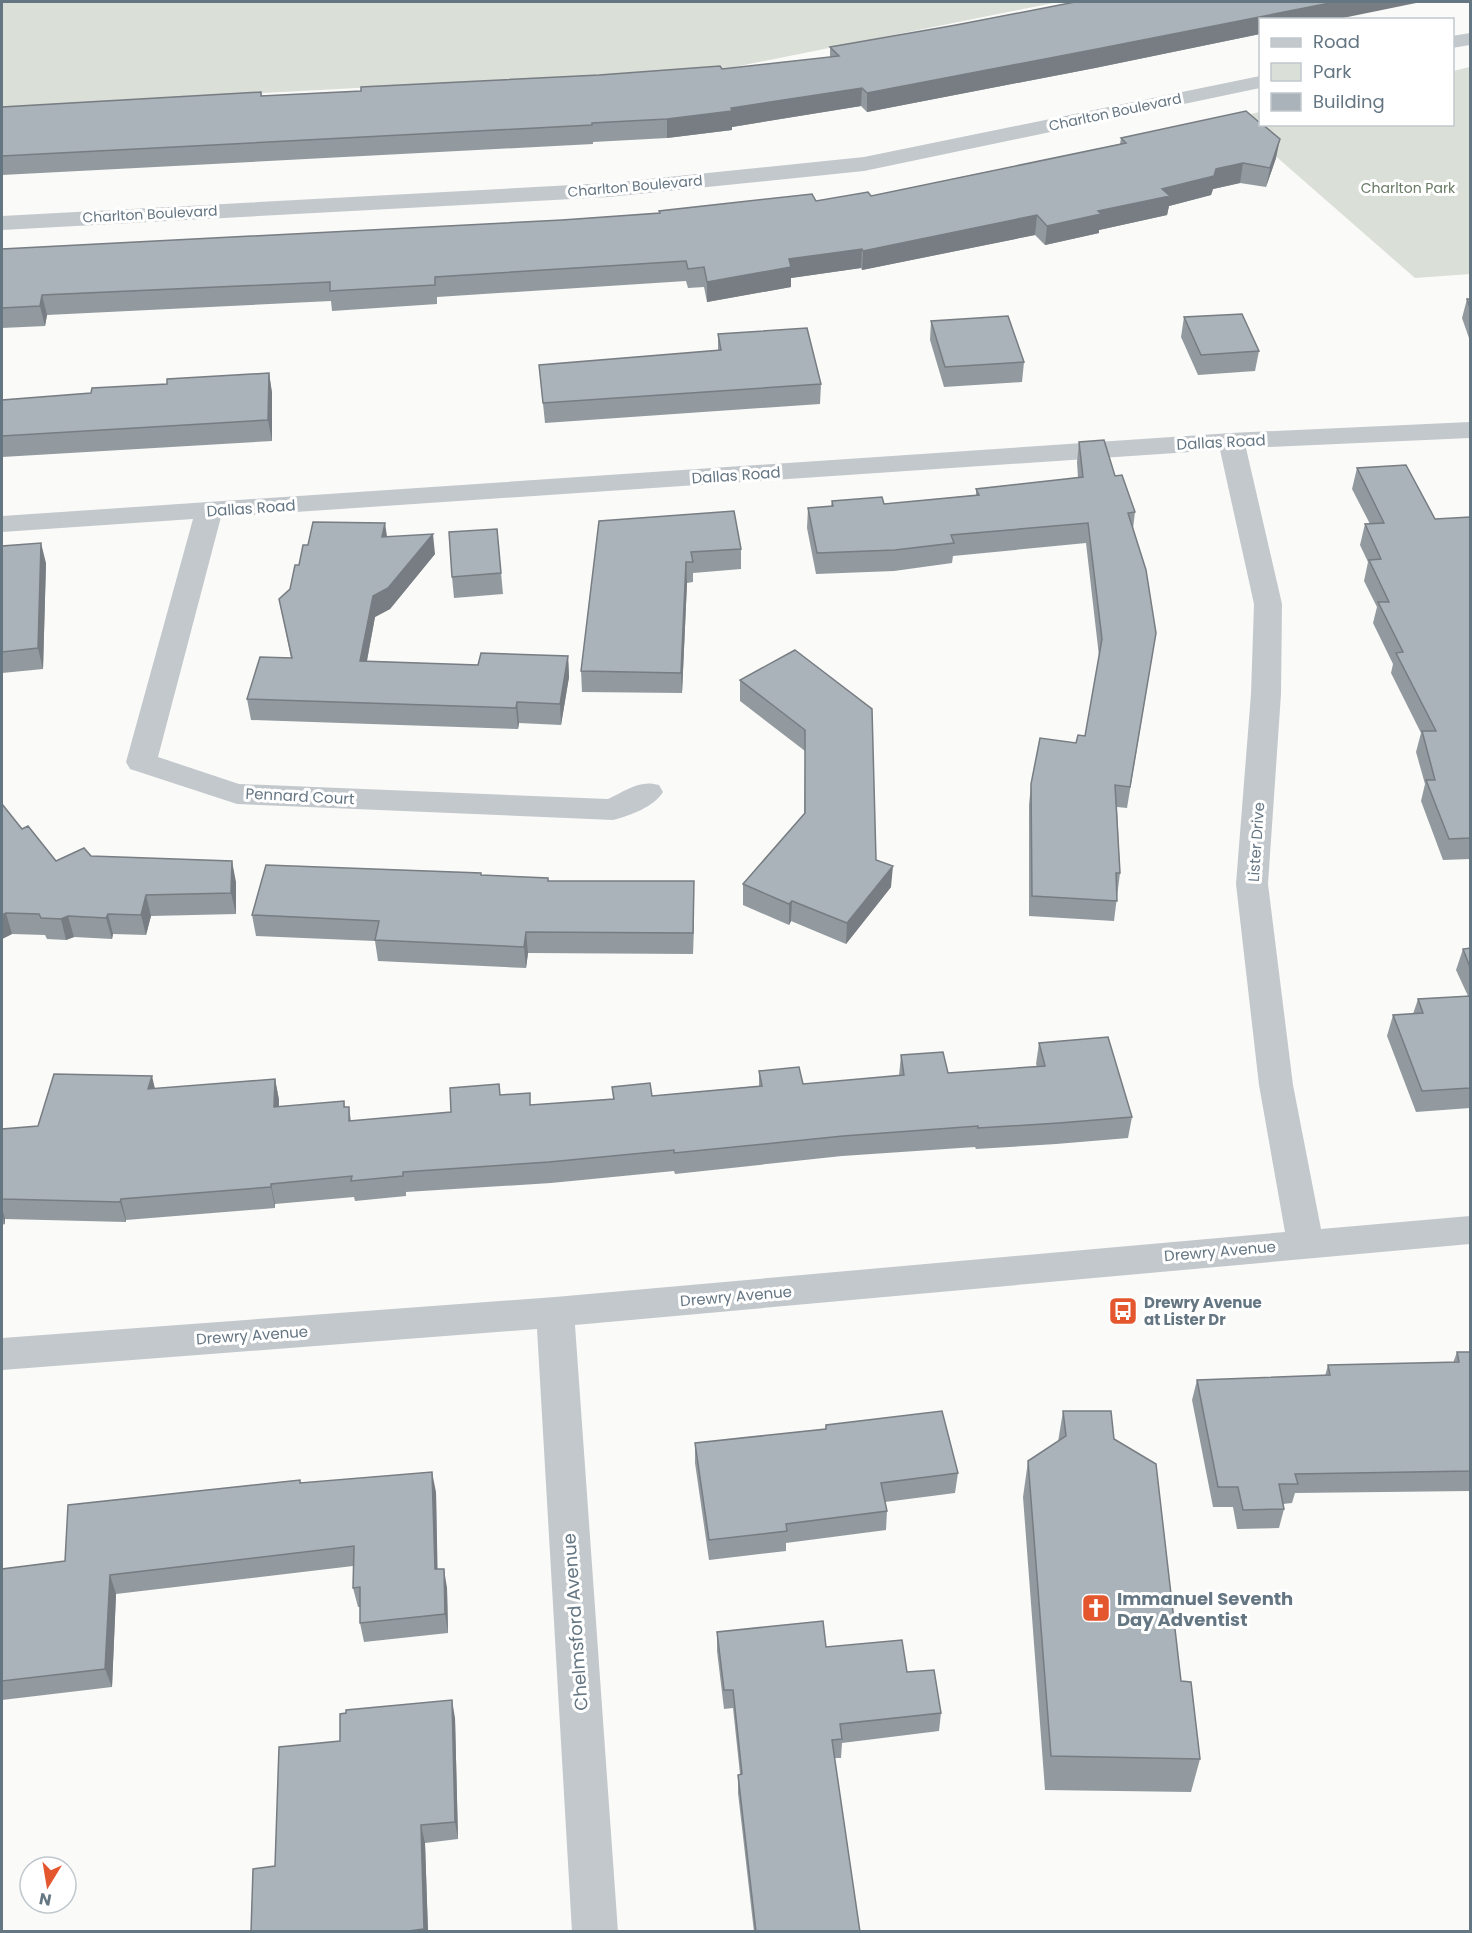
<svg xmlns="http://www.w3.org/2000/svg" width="1472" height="1933" viewBox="0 0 1472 1933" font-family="Poppins,sans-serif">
<rect width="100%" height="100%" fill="#fafaf8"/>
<path fill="#dadfd7" d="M2,2h1056l-329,66 -727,39z
M1470,67v207l-55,4 -183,-160 28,-6v12h192l1,-53z"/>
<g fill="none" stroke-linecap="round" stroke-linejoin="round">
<path fill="#c3c8cc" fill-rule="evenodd" d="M1470,33v12l-18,3v-12z
M1260,76v12l-396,83 -255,26 -607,33v-14l607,-33 255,-26z
M1470,422v16l-224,10 36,156 -1,90 -13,190 25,201 28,144 149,-13v28l-895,81 43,607h-46l-35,-603 -535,41v-32l553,-41 730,-65 -26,-147 -23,-201 15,-190 3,-90 -34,-154 -999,67 -63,240 81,27 369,15c17,-8 32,-20 51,-14l4,7c-9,15 -34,24 -50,28l-376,-16 -107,-35 -4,-7 67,-243 -191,13v-16l1229,-83z"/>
</g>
<path fill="#929a9f" d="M1260,20v14l-165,34 -228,44 -6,-6 -129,21v3l-65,8 -74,4v2l-591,31v-68l259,-15 1,4 99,-5 361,-22 108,-12v-10z
M1121,138l155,20 -10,29 -26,-4 -27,6 -2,6 -42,11 -2,9 -68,15v3l-54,12 -10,-10 -173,35 -1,-2 -70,10v9l-84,15 -3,-15 -16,1 -2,-7 -249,16v7l-105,7 -1,-10 -284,14 -2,11 -43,2v-79l560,-29 97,-7v-2l157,-10 55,-5 249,-52z
M1467,299h3v42l-8,-23z
M1184,317l75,34 -4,20 -57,4 -17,-38z
M931,321l93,41 -2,20 -78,5 -14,-47z
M718,334l103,50 -1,20 -275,19 -6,-58 179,-14z
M269,373l3,20v48l-270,16v-57l89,-7 76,-9z
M1079,442l36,34 20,36 -2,17 23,104 -29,175 -10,-1 3,66 -6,48 -85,-5v-111l2,-21 54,-48 14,-80 -13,-113 -133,13 -1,7 -58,8 -78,3 -9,-46 1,-20 23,-2 1,-5 52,3 92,-9v-6l102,-11 -1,-16z
M1357,468l78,51 35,-2v342l-27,1 -22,-59 4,-17 -9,-32 5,-19 -30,-60 2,-9 -20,-41 4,-16 -13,-26 4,-19 -8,-17 5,-21h5l-18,-35z
M599,521l142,28v20l-48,4v9l-6,1 -5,110 -100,-1 -1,-21z
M497,529l6,65 -49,4 -2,-21z
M387,537l48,17 -45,55 -15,8 -8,44 111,4 90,-9 1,21 -8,48 -42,-2 -1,6 -267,-9 -4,-21 44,-41 -12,-59 11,-10 18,-44z
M2,546l44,17 -3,106 -41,4z
M795,650l81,210 15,27 -45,57 -55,-23 -2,4 -46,-20v-21l61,-70 1,-63 -65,-50v-21z
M2,804l20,25 34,32 35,-5 145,26v32l-85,2 -5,19 -33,-1 -1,5 -38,-2 -8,3 -19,-1 -2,-4 -33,-1 -10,5z
M481,875l67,6 146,21 -1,52 -165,-1 -2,15 -148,-7 -3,-20 -119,-5 -4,-21z
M1470,948v160l-54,4 -29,-76 6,-21 20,-1 5,-15 50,-3 -12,-26 7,-21z
M1039,1043l93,74 -4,21 -72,6 -80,5 -1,-2 -133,9 -167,18 -1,-3 -123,12 -145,9v4l-51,5 -1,-4 -79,7v4l-149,12v2l-121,-3v5l-3,1v-96l36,-3 117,-37 120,-10 4,21v7l65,-6 1,6h4l2,14 100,-9 49,-17 31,10 82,-6 -1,-12 40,9 107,-10v-15l44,13 96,-8 2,-21 47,18 89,-6 -1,-3z
M1457,1352h13v139l-175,2 -3,10 -9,1 1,5 -5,19 -42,1 -4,-22h-20l-21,-107 5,-20 128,-4 3,-11 125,-2z
M1063,1411l51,28 67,242 19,78 -9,33 -146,-2 -22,-293 5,-36 30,-19z
M826,1425l132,48 -3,20 -70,9 2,9 -1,19 -100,13v8l-77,9 -14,-97v-20l130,-14z
M300,1480l1,3 135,9 1,77 10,19 1,45 -84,9 -4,-19v-16h-2l-5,-19v-22l-237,28 -4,93 -110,13v-131l63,-8z
M717,1632l109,15 81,25 34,41 -2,18 -97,12 -1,15h-7l26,174h-106l-16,-139v-18l2,-1 -7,-66 -9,1 -7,-58z
M455,1718l3,121 -33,4 3,89h-177l24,-66 65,-125z"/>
<path fill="#777d82" d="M1335,2h86l-88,18h-73v14l-165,34 -228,44v-19z
M862,88l-1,18 -129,21v3l-65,8v-19l64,-11z
M1280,139l-4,19 -10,29 4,-19z
M1243,163l-3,20 -27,6 -2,6 -42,11 -2,9 -68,15v3l-54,12 2,-19 51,-15 118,-42z
M1037,215l-2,20 -173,35 1,-19z
M862,249l-1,19 -70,10v9l-84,15v-20l82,-23z
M42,295l5,20 -2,11 -5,-20z
M269,373l3,20v48l-4,-21z
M385,523l3,20 -6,-6z
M433,534l2,20 -45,55 -15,8 -12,64 -3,-20 13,-65z
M41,543l5,20 -3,106 -5,-21z
M686,562l1,21 -5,110 -1,-20z
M568,656l1,21 -8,48 -1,-21z
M517,702l2,21 -1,6 -2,-21z
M232,861l4,21v32l-5,-21z
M893,866l-2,21 -45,57 1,-21z
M694,881v21l-1,52v-21z
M146,895l5,21 -5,19 -5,-20z
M792,901l-1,20 -2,4v-21z
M6,913l6,21 -10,5v-24z
M108,914l5,20 -1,5 -6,-21z
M68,916l6,21 -8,3 -5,-21z
M526,932l2,21 -2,15 -2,-21z
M152,1076l5,21 -9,-8z
M275,1079l4,21 -1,28 -4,-21z
M271,1184l4,20v4l-4,-21z
M121,1199l5,21v2l-6,-20z
M2,1208l3,11v5l-3,-10z
M432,1472l4,20 2,97 -3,-20z
M444,1569l3,19 1,45 -3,-19z
M110,1575l6,19 -4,93 -7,-18z
M452,1700l3,18 3,121 -3,-17z
M421,1825l4,18 3,89h-3l-1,-3z"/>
<path fill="#aab3b9" stroke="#777d82" stroke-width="1.5" d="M1075,2h260l-238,47 -230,44 -5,-5 -131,20 1,3 -65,8 -75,4v2l-590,31v-49l259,-15v4l100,-5v-4l238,-12 121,-9 2,3 117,-13 -9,-9 126,-22z
M1246,111l14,12v1h2l18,15 -10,29 -27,-5 -27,6 -2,7 -52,13 8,7 -72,15 3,3 -54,12 -10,-11 -174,36 -1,-2 -73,10 2,8 -84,15 -3,-15 -16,2 -2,-8 -251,16v8l-105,6v-9l-288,13 -2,11 -38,2v-59l560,-29 98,-7 -1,-2 153,-17 4,7 52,-9 3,4 255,-53 -5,-5z
M1467,299h3v9z
M1242,314l17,37 -58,4 -17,-38z
M1008,316l16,46 -79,5 -14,-46z
M807,328l14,56 -278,19 -4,-38 182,-15 -3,-16z
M269,373l-1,47 -266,16v-36l89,-7 1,-5 75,-4v-5z
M1104,440l11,36 7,-1 13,37 -7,1 18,57 10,63 -26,154 -15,-2 5,88h-4l1,28 -85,-5 -1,-112 9,-46 36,5 2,-8 7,1 17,-97 -14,-116 -137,12 3,8 -59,7 -78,3 -9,-45 25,-2 -1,-5 50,-4 2,7 95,-9 -3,-6 107,-12 -4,-35z
M1406,465l29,54 35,-2v321l-21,1 -23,-59h9l-13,-49h14l-40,-78 7,-1 -25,-50h11l-20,-42 12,-1 -16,-35 19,-1 -27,-55z
M734,511l7,38 -50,3 2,10h-7l-5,111 -100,-2 18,-150z
M313,522l72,1 -3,14 51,-3 -45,54 -15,8 -13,65 118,4 3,-12 87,3 -8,48 -43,-2 -1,6 -269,-9 13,-42 32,1 -13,-59 11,-10 5,-24h4l4,-20h5z
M497,529l4,44 -49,4 -3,-45z
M41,543l-3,105 -36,4v-106z
M795,650l77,59 4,151 17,6 -46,57 -55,-22 -3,3 -46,-20 62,-71v-83l-65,-50z
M2,804l20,25 6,-3 28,35 28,-13 7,8 141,5 -1,32 -85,2 -5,20 -33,-1 -2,4 -38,-2 -7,3 -20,-1 -2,-4 -33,-1 -4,2z
M266,865l215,8v2l67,3v3h146l-1,52 -167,-1 -2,15 -149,-7 4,-19 -127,-6z
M1470,948v19l-7,-18z
M1470,996v92l-48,3 -29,-76 30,-2 -5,-14z
M1108,1037l24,80 -73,6 -81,5v-2l-135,10 -169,17v-3l-125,12 -146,10v4l-52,5 1,-5 -81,8v3l-150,12 -1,3 -118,-3v-70l36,-3 16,-52 98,2 -4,13 127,-10 -1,28 70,-6v6h5v14l102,-9 -1,-24 49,-4 1,11 30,-2v12l84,-6 -2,-12 38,-4 2,13 110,-10 -3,-15 40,-4 4,17 101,-9 -3,-20 42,-3 5,21 97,-7 -6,-23z
M1457,1352h13v119l-175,3 3,10h-19l5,25 -41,1 -5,-23h-20l-21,-107 133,-5 -2,-10 131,-3z
M942,1411l16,62 -77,10 6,28 -101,13 1,7 -78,9 -14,-97 131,-14v-4z
M1063,1411h48l3,28 42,25 25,217 10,1 9,77 -149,-3 -23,-295 38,-25z
M432,1472l3,97h9l1,45 -85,9v-36l-7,1 1,-42 -244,29 -5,94 -103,12v-112l63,-8 3,-56 232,-25v3z
M823,1621l3,26 76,-7 5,32 27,-2 7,43 -101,11 2,15 -10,1 28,192h-104l-18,-157 4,-1 -9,-84h-9l-7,-58z
M452,1700l3,122 -34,3 3,104 -24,3h-149l2,-63 22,-3 4,-119 61,-6v-27l6,-1v-3z"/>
<defs>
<g id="bus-square" transform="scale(1.5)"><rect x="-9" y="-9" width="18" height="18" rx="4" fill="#e4572e" stroke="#fff"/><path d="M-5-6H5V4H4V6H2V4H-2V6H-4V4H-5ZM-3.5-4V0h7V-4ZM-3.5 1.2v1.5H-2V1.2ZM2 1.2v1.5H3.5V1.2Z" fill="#fff"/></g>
<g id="church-square" transform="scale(1.5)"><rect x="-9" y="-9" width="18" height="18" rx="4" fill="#e4572e" stroke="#fff"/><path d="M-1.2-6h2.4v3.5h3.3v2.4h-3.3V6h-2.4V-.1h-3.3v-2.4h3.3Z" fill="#fff"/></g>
</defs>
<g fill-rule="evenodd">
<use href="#bus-square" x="1123" y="1311"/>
<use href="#church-square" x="1096" y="1608"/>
</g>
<g text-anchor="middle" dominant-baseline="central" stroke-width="6" stroke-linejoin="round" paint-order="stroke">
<g font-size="14" fill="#657683" stroke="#fff">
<text transform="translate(1115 112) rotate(-12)">Charlton Boulevard</text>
<text transform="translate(635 186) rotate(-5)">Charlton Boulevard</text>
<text transform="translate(150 214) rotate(-3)">Charlton Boulevard</text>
</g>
<g font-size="14" fill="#687a64" stroke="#fff">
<text x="1408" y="188">Charlton Park</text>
</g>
<g font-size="15" fill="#657683" stroke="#fff">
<text transform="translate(1221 442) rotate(-3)">Dallas Road</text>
<text transform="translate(736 475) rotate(-4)">Dallas Road</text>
<text transform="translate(251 508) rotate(-4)">Dallas Road</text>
<text transform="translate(300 796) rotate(3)">Pennard Court</text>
<text transform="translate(1256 842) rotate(-86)">Lister Drive</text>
<text transform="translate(1220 1251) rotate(-5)">Drewry Avenue</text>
<text transform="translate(736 1296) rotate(-5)">Drewry Avenue</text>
<text transform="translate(252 1335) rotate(-4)">Drewry Avenue</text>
</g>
<g font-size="15" font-weight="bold" fill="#657683" stroke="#fff" text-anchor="start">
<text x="1144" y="1302">Drewry Avenue<tspan x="1144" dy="17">at Lister Dr</tspan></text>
</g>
<g font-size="18" font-weight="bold" fill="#657683" stroke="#fff" text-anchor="start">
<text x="1117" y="1598">Immanuel Seventh<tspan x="1117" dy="21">Day Adventist</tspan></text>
</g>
<g font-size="18" fill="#657683" stroke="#fff">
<text transform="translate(575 1622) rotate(-94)">Chelmsford Avenue</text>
</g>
</g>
<rect width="1472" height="1933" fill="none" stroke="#657683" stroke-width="6"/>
<rect x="1259" y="18" width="195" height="108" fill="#ffffff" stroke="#c1c8cd" stroke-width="1.5"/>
<rect x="1271" y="38" width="30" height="9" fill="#c3c8cc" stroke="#c1c8cd" stroke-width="1.5"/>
<text x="1313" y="48" font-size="18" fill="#657683">Road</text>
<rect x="1271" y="63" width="30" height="18" fill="#dadfd7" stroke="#c1c8cd" stroke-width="1.5"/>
<text x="1313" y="78" font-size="18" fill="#657683">Park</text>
<rect x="1271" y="93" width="30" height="18" fill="#aab3b9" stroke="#c1c8cd" stroke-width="1.5"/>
<text x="1313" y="108" font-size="18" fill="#657683">Building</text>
<g transform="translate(48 1885) rotate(191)"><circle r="28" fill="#ffffff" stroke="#c1c8cd" stroke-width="1.5"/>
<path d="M0-4.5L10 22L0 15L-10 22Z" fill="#e4572e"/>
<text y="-9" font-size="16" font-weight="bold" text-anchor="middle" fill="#657683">N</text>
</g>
</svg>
